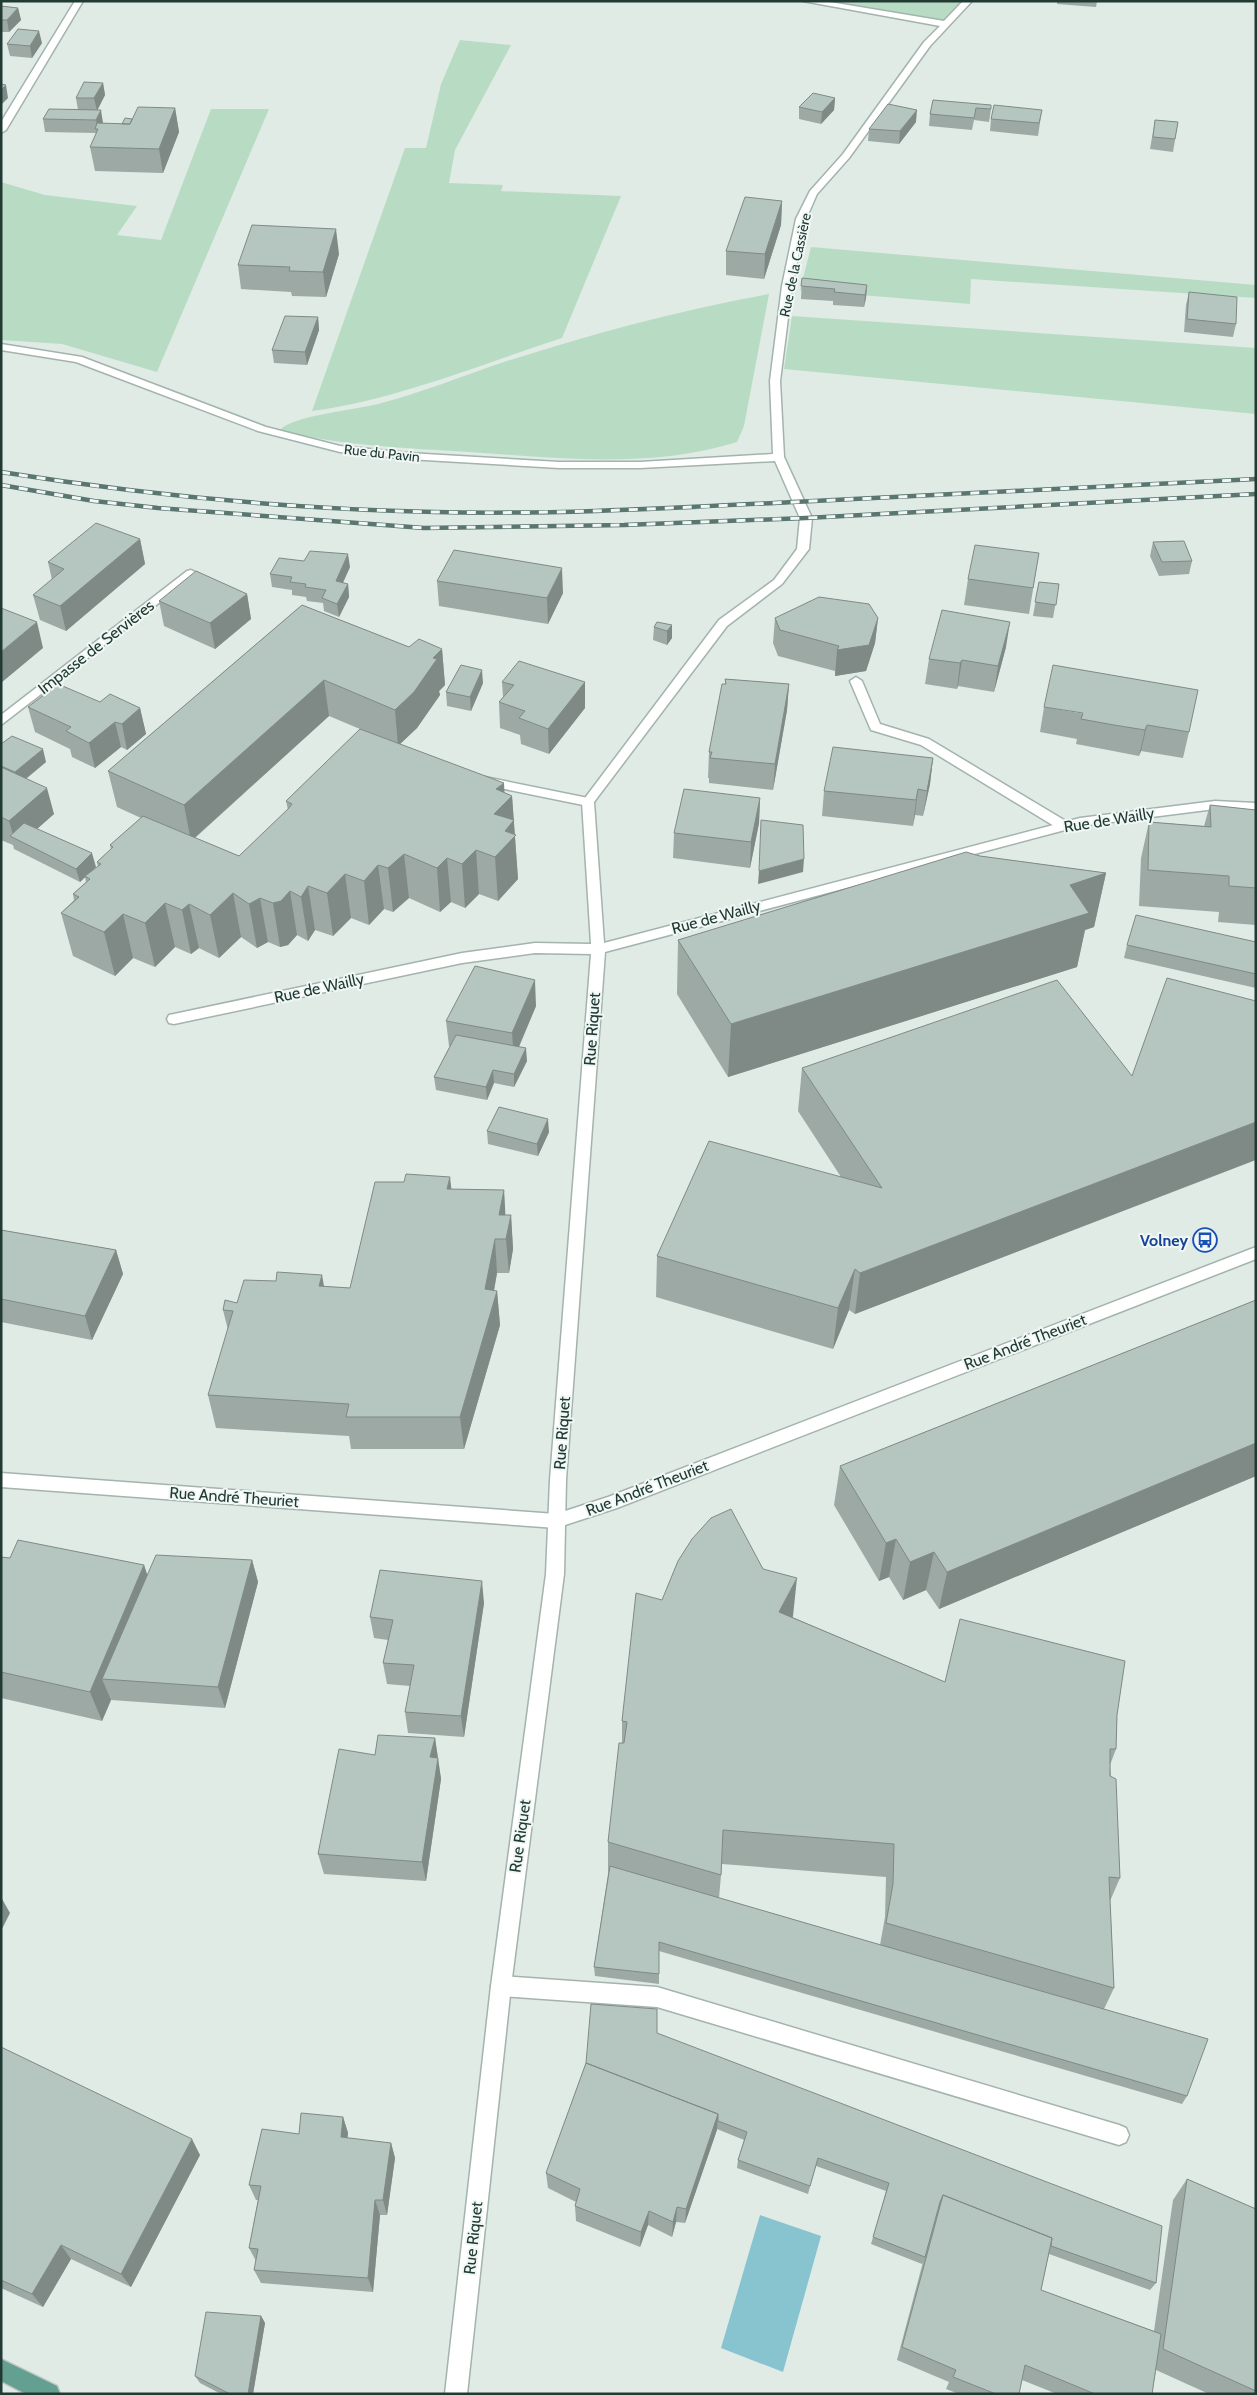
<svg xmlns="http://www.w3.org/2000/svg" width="1257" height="2395" viewBox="0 0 1257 2395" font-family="Cabin,sans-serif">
<rect width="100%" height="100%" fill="#e0ebe6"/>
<path fill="#b8dcc3" d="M807,1h163l-24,23z
M460,40l51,5 -56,105 -6,33 54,2 -2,6 120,5 -59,142c-83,27 -164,61 -250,73l93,-263h21l15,-64z
M211,109h58l-112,263 -95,-28 -61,-4v-158l44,13 92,11 -20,29 44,5z
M811,247l445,38v13l-285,-19 -1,25 -170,-14z
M769,294l-25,132 -7,16c-85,27 -181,16 -268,10 -64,-4 -128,-6 -189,-22 14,-15 75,-20 98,-26 43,-11 84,-28 126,-42 87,-28 175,-52 265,-68z
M792,316l464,32v66l-472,-45z"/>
<path fill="#88c3d0" d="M760,2215l61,21 -38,136 -62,-24z"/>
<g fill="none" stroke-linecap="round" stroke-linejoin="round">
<g stroke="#a3b3ad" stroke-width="3">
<path id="service" d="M856,677l6,4 18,43 49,15 140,84 1,3 -1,3h-10l-138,-84 -50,-15 -21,-49z
M485,777l103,21 6,4 -6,4 -108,-22 -1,-3 1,-3z
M501,1976l156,11 462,138 7,3 3,7 -3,7 -7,3 -462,-138 -156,-11 -7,-3 -3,-7 3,-7z"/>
</g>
<g stroke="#a3b3ad" stroke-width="3">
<path id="minor" d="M75,1h8l-77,129 -5,3v-11z
M803,1h21l120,20 19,-20h9l-42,45 -81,112 -32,36 -11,25 -14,67 -12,95 4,76 28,61 -3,31 -27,35 -55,42 -133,176 10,141 476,-125 135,-17 41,2v8l-41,-2 -135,17 -475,126 -39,528 -2,94 -53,412 -44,408h-22l46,-408 55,-412 4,-94 41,-526 -56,-1 -73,10 -288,61 -5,-1 -2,-4 2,-4 5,-1 288,-61 73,-10 56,1 -9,-142 137,-182 55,-40 23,-31 3,-31 -25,-57 -135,7h-81l-151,-9 -68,-7 -82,-21 -182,-69 -75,-12v-6l81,13 184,70 74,19 68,7 151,9h81l133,-8 -3,-73 12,-95 14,-67 14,-28 33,-37 81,-112 16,-16z
M191,570l6,3 -2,2 -194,150v-10l186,-144z"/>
</g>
<g stroke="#a3b3ad" stroke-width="3">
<path id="tertiary" d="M1256,1247v12l-639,249 -61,20 -555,-41v-14l555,41 52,-17z"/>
</g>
<g stroke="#c1c8c6" stroke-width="3">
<path id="primary" d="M1,2359l56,27 3,8h-34l-25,-13z"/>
</g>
<use href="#service" fill="#fff" fill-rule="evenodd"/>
<use href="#minor" fill="#fff" fill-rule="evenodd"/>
<use href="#tertiary" fill="#fff" fill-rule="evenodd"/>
<use href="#primary" fill="#64a092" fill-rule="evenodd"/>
<g stroke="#5b7670" stroke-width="4.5">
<path id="rail" d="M1,472c144,23 288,37 434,40 127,3 253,-5 379,-11 147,-7 295,-15 442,-22
M1,485l93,16 64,7 266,20 200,-3 182,-7 450,-24"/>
</g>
<use href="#rail" stroke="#f0f7f4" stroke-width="3" stroke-dasharray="9" stroke-linecap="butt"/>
</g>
<path fill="#9ca9a4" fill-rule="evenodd" d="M1057,1h40l-1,6 -39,-3z
M1,6l17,2 3,12 -12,12h-8z
M42,43l-10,15 -22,-2 -3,-12z
M103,83l2,12 -8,15 6,13 19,1 10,-5 43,-11 4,24 -16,41 -68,-2 -5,-24 6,-13v-1l-51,-1 -2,-13 35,-9 -2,-12z
M835,98l-1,12 -13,14 -22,-5v-12z
M933,100l58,9 -2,13 -15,-2 -2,10 -43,-4 1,-12z
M1042,110l-4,26 -48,-5 1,-12z
M1155,120l23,2 -5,30 -23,-3z
M916,122l-17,22 -31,-3 1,-12z
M782,201l-1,24 -17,54 -38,-4v-24z
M339,254l-13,43 -34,-1 -1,-4 -50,-3 -3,-24z
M802,278l65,7 -1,13 -2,9 -31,-2v-4l-32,-2z
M1189,292l47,32 -3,13 -49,-5 2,-27z
M318,317l1,13 -12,35 -33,-2 -2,-13z
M140,539l5,25 -79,67 -26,-11 -7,-25 19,-15 -4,-18z
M1153,542l39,19 -3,13 -30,2 -9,-20z
M1039,553l-10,61 -65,-9 4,-26z
M350,567l-7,16 5,1 1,13 -10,20 -15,-6 -1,-8 -16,-2 -1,-4 -14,-2v-5l-20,-3 -2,-13z
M437,581l126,12 -15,31 -109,-18z
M1039,582l20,2 -6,34 -20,-2z
M247,594l4,25 -36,30 -51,-23 -5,-25z
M302,605l107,42 33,2 3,36 -6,6 1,4 -23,33 -17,16 112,52 6,83 -20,22 -19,-7 -14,14 -14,-6 -11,10 -31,-14 -16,14 -9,-3 -15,16 -18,-7 -18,18 -18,-6 -7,11 -11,-6 -9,10 -8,2 -12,-5 -11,6 -16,-11 -22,21 -20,-10 -8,6 -16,-7 -20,20 -22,-9 -18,18 -42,-20 -12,-43 13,-13 -1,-6 13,-12 -1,-5 -5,5 -66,-33 -1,-4 -12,-5v-96l45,18 -20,17 28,35 -17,15 59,38 -7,7 9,-7 -1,-5 14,-13 -1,-4 31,-27 -24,-11 -9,-36zM329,716l31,13 -74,72 2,9 -49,46 -44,-18z
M775,618h103l-3,25 -9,28 -31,5v-5l-57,-15 -5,-13z
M672,625v13l-5,7 -14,-5 1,-13z
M1006,647l-12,45 -36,-6 -1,3 -32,-5 4,-25z
M725,679l64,5 -2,26 -14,80 -64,-7v-5h-1l1,-26 16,-68z
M502,682h83v26l-36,46 -28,-10 -1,-9 -20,-7 -1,-26 4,-5z
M483,683l-12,28 -24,-5 -1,-14z
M100,702l40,6 6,26 -19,16 -6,-3 -26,21 -23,-11 -2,-8 -35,-17 -7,-25z
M1044,707l145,25 -6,26 -42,-7 -2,5 -31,-6 -32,-6 1,-5 -37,-7z
M933,758l-3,26 -7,32 -8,-1 -2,11 -91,-10 2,-25z
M760,798l-1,25 -9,45 -77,-10 1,-25z
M1210,805l46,5v115l-38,-3 1,-10 -80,-6 2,-48 8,-36 55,4z
M980,856l126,17 -12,54 -9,3 -8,37 -349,110 -51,-83 1,-54z
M1256,942v46l-132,-30 3,-13z
M1256,1001v159l-401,154 -6,-4 -16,39 -177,-52 1,-41 184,-79 -43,-66 4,-43 330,8z
M536,1006l-17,41 8,14 -13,26 -20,-4 -7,17 -51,-10 -2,-13 16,-31h-1l-3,-25z
M487,1131l62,1 -11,24 -50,-12z
M451,1189l53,1 1,25h6l2,34 -4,24h-12l-3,18h3l3,34 -36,124h-113l-2,-13 -133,-8 -8,-33 20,-65 -5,-20 14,-7 87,-16 26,1z
M1,1230l115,20 7,24 -31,66 -91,-18z
M1256,1300v176l-317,133 -13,-19 -23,10 -14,-23 -10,4 -45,-76 6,-39z
M1,1557l9,1 134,7 3,9 105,-14 6,22 -33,126 -114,-8 -9,21 -101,-23z
M763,1569l30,47 -1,1 153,65 172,33 -1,34 -6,16 10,113 -10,23 4,87 -10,21 83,87 -5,8 -523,-153v33l-64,-8 -1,-9 14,-93v-32l14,-99v-22l40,-121zM722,1864l164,13 -1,40 -5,28 -161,-47z
M484,1603l-20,134 -56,-4 -3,-21 5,-26 -23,-2 -4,-21 5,-23 -14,-2 -4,-21z
M435,1738l6,41 -15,102 -102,-7 -6,-20 57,-99z
M657,2033l499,250 -6,7 -101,-36 -8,36 113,41 19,-131 14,-21 69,30v185h-47l-53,-24 -4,24h-95l-35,-14 -3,14h-60l-13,-5 3,-7 -52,-22 26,-98 -1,2 -51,-20 15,-53 -70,-25 -8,28 -71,-26 1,-8 6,-20 -27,-11 -32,94 -9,-1 -4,15 -24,-12 -8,22 -64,-26 -1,-15 1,-4 -28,-14 -2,-15 40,-110z
M1,2047l199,108 -69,132 -60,-28 -28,48 -42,-19z
M343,2117l5,16 -1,5 44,5 4,15 -8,57h-7l-7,77 -112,-9 -7,-13 2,-9 -7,-13 9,-48h-2l-7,-15 50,-51z
M261,2316l4,7 -12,71h-32l-21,-11 -5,-7z"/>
<path fill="#7f8a86" d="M18,8l3,12 -12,12 -2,-12z
M39,31l3,12 -10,15 -2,-12z
M103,83l2,12 -8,16 -3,-13z
M6,85l2,13 -7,7v-15z
M835,98l-1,12 -13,14 1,-12z
M175,108l4,24 -16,41 -4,-24z
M101,110l2,13 -5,9 -2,-12z
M917,110l-1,12 -17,22 1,-13z
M782,201l-1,24 -17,54 1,-25z
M336,229l3,25 -13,43 -3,-25z
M867,285l-1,13 -2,9 1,-12z
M318,317l1,13 -12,35 -2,-13z
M140,539l5,25 -79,67 -6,-25z
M348,554l2,13 -13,28 -1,-14z
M562,568l1,25 -15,31 -1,-26z
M348,584l1,13 -10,20 -2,-13z
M247,594l4,25 -36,30 -5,-26z
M878,618l-3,25 -9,28 -31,5 2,-26z
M37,622l6,26 -42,35v-31z
M1010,622l-4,25 -12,45 4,-26z
M672,625v13l-5,7v-14z
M442,649l3,36 -6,6 1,4 -23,33 -19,18 -3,-36 38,-52z
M962,660l-4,26 -1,3 3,-26z
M482,670l1,13 -12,28 -1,-14z
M324,680l5,36 -138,125 -7,-36z
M585,682v26l-36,46 -1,-25z
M789,684l-2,26 -14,80 2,-26z
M140,708l6,26 -19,16 -5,-26z
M115,722l6,25 -26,21 -6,-25z
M1147,725l-6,26 -2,5 6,-26z
M43,749l3,13 -28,23 -3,-13z
M933,758l-3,26 -7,32 4,-25z
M504,783l1,20 7,-7 6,83 -20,22 -3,-44 -1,-43 2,-25z
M47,788l7,26 -32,28 -8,-4 -5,-17z
M918,789l-3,26 -2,11 3,-26z
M760,798l-1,25 -9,45 1,-26z
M476,850l3,44 -14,14 -3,-44z
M92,853l4,14 -16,15 -4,-13z
M404,854l5,44 -16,14 -5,-44z
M447,858l4,44 -11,10 -3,-44z
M804,859l-1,13 -45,12 1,-13z
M378,865l6,44 -15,16 -5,-44z
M1106,873l-12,54 -9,3 -8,37 -349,110 3,-53 339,-139z
M345,874l6,44 -18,18 -6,-43z
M308,886l7,44 -7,11 -7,-44z
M290,891l7,44 -9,10 -8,2 -7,-44z
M233,893l8,44 -22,21 -9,-43z
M260,898l8,44 -11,6 -8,-44z
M165,903l10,44 -20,20 -10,-44z
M189,904l10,44 -8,6 -9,-44z
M123,914l10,44 -18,18 -11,-44z
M535,980l1,26 -22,52 -2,-25z
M526,1048l1,13 -13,26v-13z
M493,1070l1,13 -7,17 -1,-13z
M548,1119l1,13 -11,24 -1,-12z
M1256,1122v35l-1,3 -400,154 5,-41z
M450,1177l4,35 -7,-23z
M504,1190l2,35 -7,-10z
M511,1215l2,34 -4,24 -3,-34z
M495,1239l2,34 -9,50 -3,-34z
M116,1250l7,24 -31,66 -7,-24z
M855,1269l-6,41 -16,39 5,-41z
M322,1275l6,33 -9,-22z
M497,1291l3,34 -36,124 -4,-32z
M1256,1443v33l-317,133 8,-37z
M896,1539l-7,38 -10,4 7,-38z
M934,1552l-8,38 -23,10 7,-38z
M252,1560l6,22 -33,126 -7,-21z
M144,1565l10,31 -52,83 9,21 -9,21 -12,-29z
M797,1578l-4,38 -18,33 4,-37z
M482,1581l2,22 -20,134 -3,-21z
M435,1738l6,41 -15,102 -4,-19 8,-105z
M1,1897l9,16 -9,18z
M718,2114l-1,16 -32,93 1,-14z
M343,2117l5,16 -2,20 -5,-16z
M192,2139l8,16 -69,132 -10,-13z
M391,2143l4,15 -8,57 -4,-15z
M375,2200l5,15 -7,77 -5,-14z
M677,2207l-1,15 -4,15 1,-15z
M649,2211l-1,14 -8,22 1,-15z
M61,2245l10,14 -28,48 -11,-13z
M261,2316l4,7 -12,71h-5z"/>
<path fill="#b5c5bf" stroke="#7f8a86" d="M1,6l17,2 -11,12h-6z
M18,29l21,2 -9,15 -23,-2z
M84,82l19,1 -9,15h-18z
M1,84l5,1 -5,5z
M813,93l22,5 -13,14 -23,-5z
M933,100l58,5v4l-15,-1 -2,10 -44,-4z
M888,104l29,6 -17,21 -31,-2z
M994,105l48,5 -3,13 -48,-4z
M138,107l37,1 -16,41 -69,-2 8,-18h-3l2,-6 33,1z
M49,109l52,1 -5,10 -53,-1z
M125,118l7,1 -2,5h-8z
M1155,120l23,2 -3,17 -22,-2z
M745,197l37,4 -17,53 -39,-3z
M252,225l84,4 -13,43 -34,-1 1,-4 -52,-2z
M802,278l65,7 -2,10 -31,-3 1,-3 -34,-3z
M1189,292l48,5 -1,27 -49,-5z
M285,316l33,1 -13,35 -33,-2z
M96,523l44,16 -80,67 -27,-11 31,-26 -16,-7z
M1184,541l8,20 -30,1 -9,-20z
M975,545l64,8 -6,35 -65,-9z
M454,550l108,18 -15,30 -110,-17z
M310,551l38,3 -12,27 12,3 -11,20 -15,-6 4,-8 -21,-3 1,-3 -16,-2 2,-5 -22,-3 9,-16 25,3z
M196,571l51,23 -37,29 -51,-22z
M1039,582l20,2 -3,21 -21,-3z
M819,597l50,7 9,14 -9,27 -32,5 2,-4 -59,-16 -5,-12z
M302,605l107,42 10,-8 23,10 -9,9 4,1 -23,33 -19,18 -71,-30 -140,125 -76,-34z
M1,608l36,14 -36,30z
M942,610l68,12 -12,44 -36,-6 -2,3 -31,-4z
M657,622l15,3 -5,6 -13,-4z
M519,661l66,21 -37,47 -29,-11 6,-7 -26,-9 15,-17 -12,-3z
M461,665l21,5 -12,27 -24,-5z
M1053,665l145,25 -9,42 -42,-7 -2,5 -31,-5 -33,-6 2,-6 -39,-6z
M725,679l64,5 -14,80 -65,-6 2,-6h-3l13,-68h4z
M58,684l42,18 10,-8 30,14 -18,16 -7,-2 -26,21 -23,-12 5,-4 -43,-20z
M360,729l144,54 -8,6 16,7 -18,18 20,6 -9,11 11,4 -21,22 -19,-7 -14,14 -15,-6 -10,10 -33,-14 -16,14 -10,-3 -14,16 -19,-7 -18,19 -19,-7 -7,11 -11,-6 -9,10 -8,2 -13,-5 -11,6 -16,-11 -23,22 -21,-11 -7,6 -17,-7 -20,20 -22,-9 -19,18 -43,-19 18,-16 -6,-3 17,-15 -5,-3 16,-12 -4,-2 16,-15 -3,-2 33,-29 96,40 50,-48 3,-4 -6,-3z
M12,736l31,13 -28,23 -14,-6v-22z
M833,747l100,11 -6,33 -9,-2 -2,11 -92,-9z
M1,767l46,21 -38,33 -8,-4z
M684,789l76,9 -9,44 -77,-9z
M1210,805l46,5v78l-27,-2v-10l-81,-6 1,-48 62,5z
M761,820l42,5 1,34 -45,12z
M24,823l68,30 -16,16 -66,-33z
M966,852l14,4 126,17 -36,12 19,28 -358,111 -53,-84z
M1136,915l120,27v32l-129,-29z
M475,966l60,14 -23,53 -66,-12z
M1167,978l89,23v121l-396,151 -5,-4 -17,39 -181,-52 52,-115 173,47 -80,-120 255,-88 75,96z
M456,1035l70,13 -12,26 -21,-4 -7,17 -52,-10z
M499,1107l49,12 -11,25 -50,-13z
M406,1174l44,3 -3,12 57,1 -5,25h12l-5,24h-11l-10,50 12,2 -37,126h-114l3,-13 -141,-9 25,-84 -10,-1 2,-10 12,3 7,-23 32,1 1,-9 45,3 -3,11 31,2 25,-106h29z
M1,1230l115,20 -31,66 -84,-17z
M1256,1300v143l-309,129 -13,-20 -24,10 -14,-23 -10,4 -46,-77z
M731,1509l32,60 34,9 -18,34 166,70 15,-63 165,42 -8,54 -1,34h-6v27l6,3 4,99 -11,-1 5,111 -228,-65 7,-39 1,-40 -171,-14 -2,45 -113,-33 11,-99h5l3,-21 -5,-1 14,-128 26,7 16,-39 14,-22 19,-21z
M18,1540l126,25 -54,127 -89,-20v-115l9,1z
M156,1555l96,5 -34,127 -116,-8z
M380,1570l102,11 -21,135 -56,-4 9,-47 -31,-2 10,-43 -23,-3z
M378,1735l57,3 -5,19 8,1 -16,104 -104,-8 21,-105 36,6z
M610,1866l271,79 327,94 -21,57 -528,-154v32l-65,-7z
M591,2004l66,5v24l505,193 -6,57 -105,-37 1,-8 -109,-43 -3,7 -15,55 -52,-20 16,-54 -71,-25 -8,28 -72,-26 9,-28 -29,-11v-7l-132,-51z
M1,2047l191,92 -71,135 -60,-29 -29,49 -31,-14z
M586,2063l132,51 -32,95 -9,-2 -4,15 -24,-11 -8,21 -66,-26 5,-17 -34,-16z
M301,2113l42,4 -2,20 50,6 -8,57h-8l-7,78 -114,-8 4,-21 -9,-1 12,-62 -12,-1 13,-56 37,5z
M1187,2179l69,30v182l-93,-42z
M943,2195l109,43 -11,52 120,44 -9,60h-57l-70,-29 -6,29h-23l-43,-17 3,-7 -54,-23z
M206,2312l55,4 -13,78h-18l-35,-18z"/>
<defs>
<g id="bus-ring" transform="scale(1.25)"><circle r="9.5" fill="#f0f7f4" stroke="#1a4fb4" stroke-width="1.5"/><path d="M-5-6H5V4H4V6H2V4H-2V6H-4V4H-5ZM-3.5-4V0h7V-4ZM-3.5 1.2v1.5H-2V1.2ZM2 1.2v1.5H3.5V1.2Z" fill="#1a4fb4"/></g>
</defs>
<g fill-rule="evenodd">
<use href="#bus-ring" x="1205" y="1240"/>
</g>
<g text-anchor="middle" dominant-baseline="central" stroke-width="4" stroke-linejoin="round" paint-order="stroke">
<g font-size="14" fill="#213b34" stroke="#f0f7f4">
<text transform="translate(795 265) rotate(-78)">Rue de la Cassière</text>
<text transform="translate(382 453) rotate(6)">Rue du Pavin</text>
</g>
<g font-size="16" fill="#213b34" stroke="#f0f7f4">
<text transform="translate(96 647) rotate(-38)">Impasse de Servières</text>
<text transform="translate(1109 820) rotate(-9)">Rue de Wailly</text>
<text transform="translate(716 917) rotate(-15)">Rue de Wailly</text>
<text transform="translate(319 988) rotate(-12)">Rue de Wailly</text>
<text transform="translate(592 1029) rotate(-86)">Rue Riquet</text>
<text transform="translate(1025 1342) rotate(-21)">Rue André Theuriet</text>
<text transform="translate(562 1433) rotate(-86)">Rue Riquet</text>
<text transform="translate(647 1488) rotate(-21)">Rue André Theuriet</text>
<text transform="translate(234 1497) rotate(4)">Rue André Theuriet</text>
<text transform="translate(520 1836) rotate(-82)">Rue Riquet</text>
<text transform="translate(473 2238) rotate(-84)">Rue Riquet</text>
</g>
<g font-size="16" font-weight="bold" fill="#164399" stroke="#f0f7f4" text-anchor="end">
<text x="1188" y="1240">Volney</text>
</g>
</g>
<rect width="1257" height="2395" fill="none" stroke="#213b34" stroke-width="5"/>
</svg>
